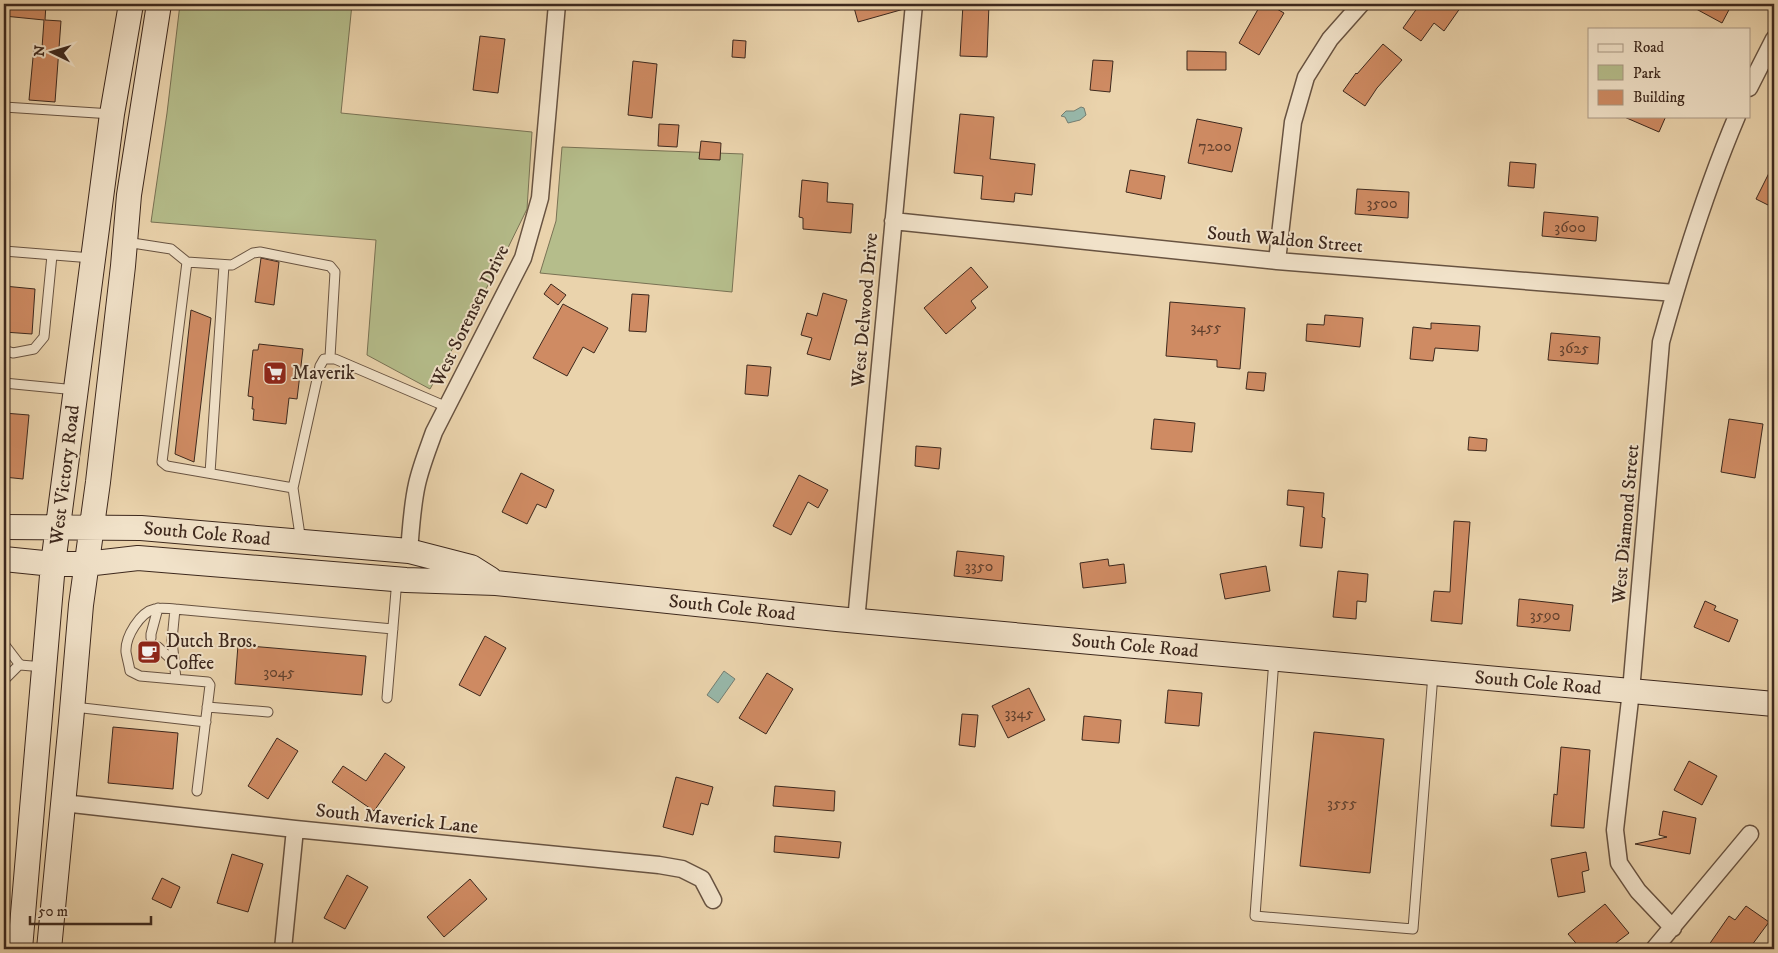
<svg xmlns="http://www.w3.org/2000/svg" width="1778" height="953" viewBox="0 0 1778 953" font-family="'IM FELL DW Pica',serif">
<rect width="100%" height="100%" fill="#ead3ac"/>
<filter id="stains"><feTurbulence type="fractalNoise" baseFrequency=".004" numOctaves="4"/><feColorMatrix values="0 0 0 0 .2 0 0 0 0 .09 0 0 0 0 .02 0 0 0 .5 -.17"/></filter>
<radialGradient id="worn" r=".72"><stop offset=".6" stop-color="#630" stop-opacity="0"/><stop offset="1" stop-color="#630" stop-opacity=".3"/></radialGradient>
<path fill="#b5bd8b" stroke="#797254" d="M180,4h172l-11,109 191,19 -5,77 -26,53 -71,127 -63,-34 9,-115 -225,-18 16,-109z
M562,147l181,7 -11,138 -192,-19 16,-52z"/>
<path fill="#98b8aa" stroke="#747e72" d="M1081,107l3,1 2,7 -6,5 -12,3 -3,-6 -4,-1 5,-5h8z
M724,671l11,8 -17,24 -11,-8z"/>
<path fill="#cf8b63" stroke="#3d281d" d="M4,4h42l-1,16 16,1 -6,81 -26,-2 5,-53 8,1 2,-28 -40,-4z
M853,4h51v5l-46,13z
M963,4h26l-2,53 -27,-1z
M1261,4h7l16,9 -25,42 -20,-12z
M1420,4h43l-19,27 -10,-8 -13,18 -18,-13z
M1687,4h45l-10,19z
M480,36l25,3 -7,54 -25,-3z
M733,40l13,1 -1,17 -13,-1z
M1383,44l19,16 -25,28 -12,18 -22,-15 13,-18 1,1z
M1187,51l39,1v18h-39z
M1093,60l20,1 -3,31 -20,-2z
M633,61l24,3 -5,54 -24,-3z
M960,114l34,3 -4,42 45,5 -3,31 -17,-2 -1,9 -33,-3 2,-23 -29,-3z
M1622,116h44l-7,16z
M1197,119l45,9 -10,44 -44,-9z
M659,124l20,1 -2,22 -19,-1z
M701,141l20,2 -1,17 -21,-1z
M1510,162l26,2 -2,24 -26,-2z
M1774,163v45l-18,-9z
M1130,170l35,6 -4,23 -35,-7z
M802,180l26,3 -1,19 26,2 -2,29 -48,-4v-11l-4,-1z
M1357,189l52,3 -1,26 -53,-4z
M1544,212l54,5 -2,24 -54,-5z
M261,258l18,4 -5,43 -19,-3z
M971,267l17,20 -17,14 5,7 -30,26 -22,-26z
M551,284l15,11 -8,10 -14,-11z
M4,286l31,3 -3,45 -28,-2z
M823,293l24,7 -17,60 -23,-6 5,-16 -11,-3 6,-22 10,3z
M632,294l17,1 -3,37 -17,-1z
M1170,302l75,6 -5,61 -23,-2v-7l-51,-4z
M563,304l45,24 -14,25 -11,-6 -16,29 -34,-18z
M191,310l20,8 -17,144 -19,-8z
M1325,315l38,3 -3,29 -54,-6 1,-17 17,1z
M1431,323l49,3 -2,25 -43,-3 -2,13 -23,-2 3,-32 18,2z
M1551,333l49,4 -2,27 -50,-4z
M259,344l44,5 -6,50 -8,-1 -3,26 -33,-4 1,-11h-2l1,-12 -5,-1 5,-46h5z
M747,365l24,2 -3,29 -23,-2z
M1248,372l18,1 -2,18 -18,-2z
M4,413l25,2 -6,64 -19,-2z
M1154,419l41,4 -3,29 -41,-3z
M1729,419l34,5 -8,54 -34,-6z
M1469,437l18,2 -1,12 -18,-1z
M916,446l25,2 -2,21 -24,-3z
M521,473l33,17 -8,18 -9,-4 -10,20 -25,-12z
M799,475l29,15 -10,18 -10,-6 -17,33 -18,-9z
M1288,490l36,3 -2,24 3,1 -3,30 -22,-2 4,-39 -17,-2z
M1454,521l16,1 -8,102 -31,-3 3,-30 16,1z
M957,551l47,5 -2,25 -48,-5z
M1108,559l1,7 15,-2 2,19 -43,5 -3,-25z
M1266,566l4,25 -45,8 -5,-25z
M1338,571l30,3 -2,28 -9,-1 -1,18 -23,-2z
M1519,599l54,6 -3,26 -53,-5z
M1705,601l11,5 -2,4 24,10 -9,22 -35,-15z
M485,636l21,12 -26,48 -21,-11z
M238,645l128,11 -4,39 -127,-11z
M767,673l26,16 -27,45 -27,-16z
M1029,688l16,32 -37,18 -16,-32z
M1168,690l34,3 -3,33 -34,-3z
M962,714l16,1 -3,32 -16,-2z
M1084,716l37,4 -2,23 -37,-3z
M113,727l65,6 -5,56 -65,-6z
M1314,732l70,7 -14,134 -70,-7z
M277,738l21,13 -30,48 -20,-13z
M1561,747l29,3 -6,78 -33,-2 3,-32 3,1z
M385,753l20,14 -31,44 -42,-29 11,-16 23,15z
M1689,761l28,15 -15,29 -28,-15z
M676,777l37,10 -5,18 -7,-2 -8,32 -30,-8z
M775,786l60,5 -1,20 -61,-5z
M1663,811l33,7 -6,36 -55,-10 32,-7 -8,-2z
M775,836l66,6 -2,16 -65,-6z
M1586,852l3,18 -7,2 3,20 -27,5 -7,-38z
M232,854l31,10 -15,48 -31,-9z
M347,875l21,12 -23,42 -21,-11z
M162,878l18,9 -9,21 -19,-9z
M470,879l17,20 -43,38 -17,-20z
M1605,904l24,29 -21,16h-27l-13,-15z
M1746,906l23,16 -20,27h-43l23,-33 6,4z"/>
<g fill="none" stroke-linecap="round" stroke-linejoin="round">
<g stroke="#685341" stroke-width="11">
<path id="service" d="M4,107l108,7
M126,242l45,7 16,13 -25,200 5,4 126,22
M4,251l88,7
M187,262l45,3 21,-12 7,-1 70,14 5,6 -5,85
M4,350l9,3 21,-4 10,-12 8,-82
M4,383l72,7
M210,473l14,-208
M301,542l-8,-54 27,-122 4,-7h11l112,48
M175,609l-3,31 4,39
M151,638v-4l7,-26
M4,644l16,21 24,2
M158,647l16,15
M1274,659l-19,257 158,13 20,-255
M4,680l16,-16
M387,698l10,-119
M74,707l132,15
M207,707l61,5
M197,791l13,-106 -2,-3 -68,-6 -10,-5c-1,-6 -3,-13 -4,-19 -1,-15 14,-40 29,-43 7,-2 14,0 20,0l218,20"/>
</g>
<g stroke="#685341" stroke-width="19">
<path id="minor" d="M1749,88l25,-49
M893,221l384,40 398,32
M1277,261l16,-139 13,-45 24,-38 31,-35
M409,551c2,-22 3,-45 8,-67 4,-18 11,-35 17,-52l89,-174 17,-60 17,-194
M856,621l58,-617
M63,803l232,26 364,36 23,4 20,10 11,21
M1673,928l-35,-37 -19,-28 -4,-33 16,-139 30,-349c21,-76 45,-153 76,-226
M283,949l12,-120
M1654,949l96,-115"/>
</g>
<g stroke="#3d281d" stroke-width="26">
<path id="secondary" d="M4,527l137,1 268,23 62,16 19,12
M4,559l49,5h33l52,-6 268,22 90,3 341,36 937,85
M20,949l33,-385 59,-450 19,-110
M49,949l22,-227 10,-117 17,-123 25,-216 6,-71 30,-191"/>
</g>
<use href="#service" stroke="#f1e2c9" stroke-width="9"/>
<use href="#minor" stroke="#f1e2c9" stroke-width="16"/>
<use href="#secondary" stroke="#f1e2c9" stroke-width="24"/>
</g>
<defs>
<g id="supermarket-square" transform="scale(1.25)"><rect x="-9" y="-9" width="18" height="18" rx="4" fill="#8f2418" stroke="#f1e2c9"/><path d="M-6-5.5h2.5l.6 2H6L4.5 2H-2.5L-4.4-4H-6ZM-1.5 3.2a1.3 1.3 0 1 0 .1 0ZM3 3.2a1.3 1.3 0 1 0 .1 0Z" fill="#fff"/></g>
<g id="cafe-square" transform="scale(1.25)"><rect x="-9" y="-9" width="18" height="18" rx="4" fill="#8f2418" stroke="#f1e2c9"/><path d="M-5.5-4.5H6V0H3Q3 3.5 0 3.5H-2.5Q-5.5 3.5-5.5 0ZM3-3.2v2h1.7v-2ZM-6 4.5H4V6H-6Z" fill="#fff"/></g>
</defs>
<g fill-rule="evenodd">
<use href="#supermarket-square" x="275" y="373"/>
<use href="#cafe-square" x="149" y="652"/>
</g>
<g text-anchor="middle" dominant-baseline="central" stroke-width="4" stroke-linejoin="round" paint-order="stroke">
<g font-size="16" fill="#62412e">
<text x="1215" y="146">7200</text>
<text x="1382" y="203">3500</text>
<text x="1570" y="227">3600</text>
<text x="1206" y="327">3455</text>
<text x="1574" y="348">3625</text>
<text x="979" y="566">3350</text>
<text x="1545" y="615">3590</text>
<text x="279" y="672">3045</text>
<text x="1019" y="713">3345</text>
<text x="1342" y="803">3555</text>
</g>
<g font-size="19" fill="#3d281d" stroke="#f1e2c9">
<text transform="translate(1285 240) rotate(5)">South Waldon Street</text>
<text transform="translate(865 310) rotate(-85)">West Delwood Drive</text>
<text transform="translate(470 316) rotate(-64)">West Sorensen Drive</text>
<text transform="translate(65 475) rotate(-83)">West Victory Road</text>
<text transform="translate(1626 524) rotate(-85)">West Diamond Street</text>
<text transform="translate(207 534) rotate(5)">South Cole Road</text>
<text transform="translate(732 608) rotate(6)">South Cole Road</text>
<text transform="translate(1135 646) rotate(5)">South Cole Road</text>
<text transform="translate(1538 683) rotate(5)">South Cole Road</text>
<text transform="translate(397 819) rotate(6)">South Maverick Lane</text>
</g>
<g font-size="19" fill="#3d281d" stroke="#f1e2c9" text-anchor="start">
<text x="292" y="373">Maverik</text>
<text x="166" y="641">Dutch Bros.<tspan x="166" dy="22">Coffee</tspan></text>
</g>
</g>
<rect width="1778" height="953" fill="none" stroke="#ead3ac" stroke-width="20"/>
<rect x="5" y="5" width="1768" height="943" fill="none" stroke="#3d281d" stroke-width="2.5"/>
<rect x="10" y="10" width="1758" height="933" fill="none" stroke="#3d281d"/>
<rect x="1588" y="28" width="162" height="90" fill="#f1e2c9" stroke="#a99884"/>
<rect x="1598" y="44" width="25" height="8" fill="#f1e2c9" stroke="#a99884"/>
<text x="1633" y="52" font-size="15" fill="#3d281d">Road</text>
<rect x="1598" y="65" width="25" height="15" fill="#b5bd8b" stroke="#a99884"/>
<text x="1633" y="78" font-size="15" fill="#3d281d">Park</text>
<rect x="1598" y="90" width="25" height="15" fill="#cf8b63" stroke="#a99884"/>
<text x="1633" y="102" font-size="15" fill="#3d281d">Building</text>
<g transform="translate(52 52) rotate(275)" stroke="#f1e2c9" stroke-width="4" paint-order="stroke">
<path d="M0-4L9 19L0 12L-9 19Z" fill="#3d281d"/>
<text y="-8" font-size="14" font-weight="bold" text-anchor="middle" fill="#3d281d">N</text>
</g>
<path d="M30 916v8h121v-8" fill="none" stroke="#3d281d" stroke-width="2.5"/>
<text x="38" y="916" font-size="15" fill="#3d281d" stroke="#f1e2c9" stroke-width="4" paint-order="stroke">50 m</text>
<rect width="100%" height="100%" filter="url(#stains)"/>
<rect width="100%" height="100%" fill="url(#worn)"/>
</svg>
